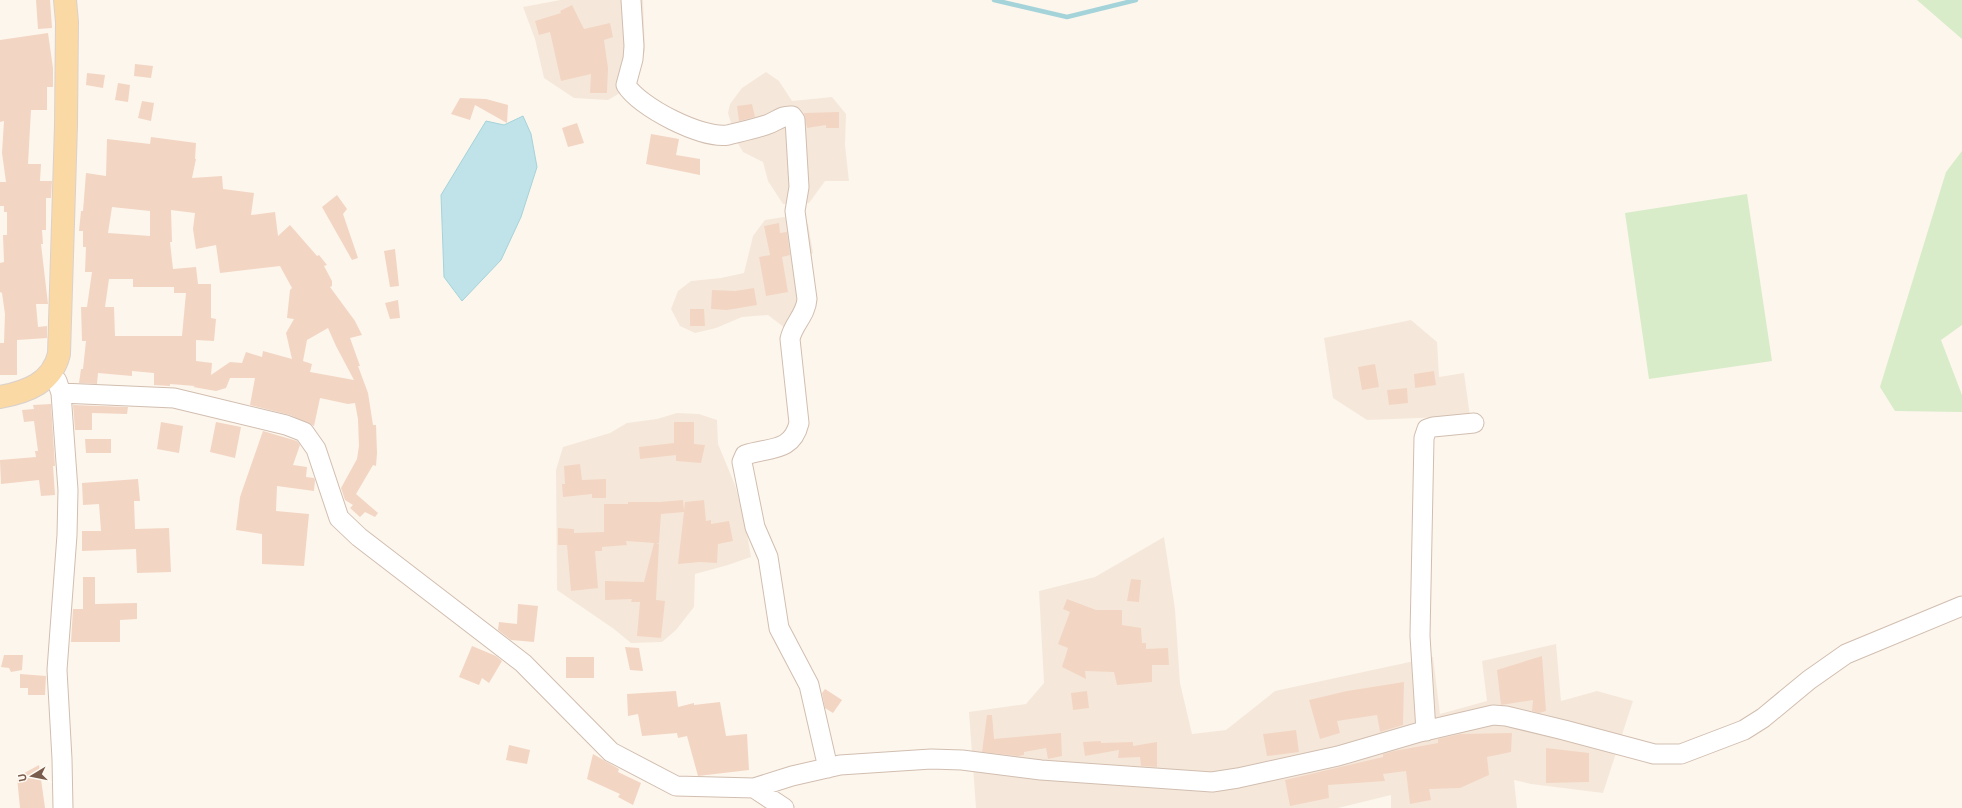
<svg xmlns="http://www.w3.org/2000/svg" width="1962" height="808" viewBox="0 0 1962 808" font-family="Figtree,sans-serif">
<rect width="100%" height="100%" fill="#fdf6ec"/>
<path fill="#f5e8da" d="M560,0h83l2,51 -11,34 -26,15 -34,-2 -30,-20 -9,-39 -12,-32z
M766,72l13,9 13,20 40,-4 14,17 -1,31 4,36h-24l-16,22 -26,1 -15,-23 -5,-19 -20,-10 -7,-12 -8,-27 2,-9 12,-16z
M784,217l24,7 5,29 -17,11 1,44 -12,20 -17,-13 -26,2 -26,11 -21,5 -15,-7 -9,-17 7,-18 13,-10 30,-3 23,-5 9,-37 12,-16z
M1411,320l26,22 2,35 25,-4 6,43 -103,4 -34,-22 -9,-60z
M677,413l22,1 18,6 1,24 17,41 10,36 6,36 -23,8 -33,9 -1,33 -18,23 -14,12 -31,1 -17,-14 -57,-39 -1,-120 7,-23 47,-14 17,-10 30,-4z
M1164,537l11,72 5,74 12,51 34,-4 49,-39 158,-34 7,57 47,-13 -5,-40 74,-17 5,57 36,-10 36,10 -30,92 -72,-9 -17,-4 3,28h-126v-13l-53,13h-362l-7,-96 57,-8 18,-21 -5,-92 56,-14z"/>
<path fill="#d8ecc9" d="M1917,0h45v39z
M1962,151v174l-21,15 21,55v17l-67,-1 -15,-24 66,-215z
M1747,194l25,167 -123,18 -24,-166z"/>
<path fill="#bfe3e8" stroke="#a5d3da" d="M523,116l8,18 6,33 -16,50 -20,43 -39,41 -18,-24 -3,-82 45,-74 18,4z"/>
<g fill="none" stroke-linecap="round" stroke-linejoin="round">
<path stroke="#a5d3da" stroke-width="4.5" d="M994,0l73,17 69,-17"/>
</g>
<path fill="#f3d5c3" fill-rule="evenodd" d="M36,0h14l2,28 -14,1z
M572,5l12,24 26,-6 3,14 -9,3 4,28 -1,25h-17l1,-19 -30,7 -11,-49 -11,3 -4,-14 26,-8 -1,-2z
M48,33l5,35v19h-6v23h-16l-3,54h13l-1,17h12l-1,17h-5v32h-4l1,14h-2l7,60h-12l2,23 9,-1v12l-30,2v35h-17v-32h4l1,-29 -3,-21 -2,-1v-29l4,-1 -1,-27h4v-23h-3v-6h-4v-24h6l-4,-29 2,-32 -4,1v-82z
M135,64l18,2 -2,12 -17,-2z
M87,73l18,2 -2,13 -17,-3z
M118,83l12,2 -2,17 -13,-2z
M460,98l26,1 22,6 -1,18 -32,-18 -5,15 -19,-6z
M142,101l12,2 -3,18 -13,-3z
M752,104l3,13 -16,4 -2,-15z
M839,112v16h-13v-3l-19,3 -3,-15z
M577,123l7,20 -16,4 -6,-19z
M651,134l28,5 -3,16 24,4v16l-54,-11z
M151,137l45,6 -1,16h1l-4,19 30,-2 1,13 31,4 -3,22 24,-3 3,24 12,-11 27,31 2,-1 8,10 -3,1 8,15v5l-2,1 25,34 7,14 -12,3 10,28h-2l10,27 5,32h3l1,28 -1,13 -3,-1 -17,29 22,19 -3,4 -10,-5 -5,5 -10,-9 3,-3 -8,-5 -4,-12 16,-29 2,-13 -1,-27 -3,-16 -7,1 -28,-6 -6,28 -24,-11 -40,-10 5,-27h-25l-4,10 -10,3 -23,-4 2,-1 -25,-2v2l-16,-1v-12l-22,-2v5l-34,-3 -1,11 -18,-1 2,-14h2l3,-28h-4l-1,-34h6l5,-35h-7l1,-25h-3v-16h-4l2,-20h2l3,-38 20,3 1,-37 43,5zM112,207l38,4v25l-42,-3zM171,210l24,3 -2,16 3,20 20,-4 4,28 60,-7 12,22 -2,2 -3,28 7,1 -8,14 6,26 -29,-8 -1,6 -16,-5 -4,11 -12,-1 -19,13 1,-12 -16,-2v-21l18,1 2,-22 -5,-1v-34h-13l-2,-17 -23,2 -3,-27h2zM109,279h24v8h41v6h12l-4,43h-67l-1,-29h-9zM328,328l8,18 18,34 -44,-8 2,-8 -9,-3 4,-21z
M337,195l10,14 -4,5 15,44 -6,2 -30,-53z
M779,223l1,10 7,-1 3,23 -8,2 6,35 -22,4 -7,-39 11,-2 -6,-29z
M395,249l4,37 -9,1 -6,-36z
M754,288l3,17 -30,5 -16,-1 1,-19 23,1z
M398,300l2,18 -10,1 -5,-16z
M690,309h14l1,17h-15z
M1375,364l4,23 -17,3 -4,-23z
M1434,371l2,14 -21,3 -1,-14z
M1407,388l1,15 -19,2 -2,-15z
M51,404l4,62h-2l2,29 -14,1 -2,-16 -38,4 -1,-24 36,-3 -1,-6h3l-4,-30 -10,1 -2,-12 12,-1 -1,-4z
M73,405l55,2 -1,7 -35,-1v17h-17z
M161,422l22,4 -4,27 -22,-4z
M216,422l25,5 -6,31 -25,-6z
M674,422h20v22l11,1 -4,18 -25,-2v-6l-36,4 -1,-12 35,-4z
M263,431l34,10 3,4 -7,20 14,2 -1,10 8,1 1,2 -1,11 -37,-5 -1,25 33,3 -5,52 -42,-2v-30l-26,-4 4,-33z
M85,439h26v14h-25z
M580,464l2,16 24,-1v19h-14v-4l-29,3 -1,-13h3l-1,-18z
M138,479l2,22h-6l1,28 34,-1 2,44 -34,1 -1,-24 -54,2v-20h19l-2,-27 -16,1 -1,-22z
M683,500l1,11 1,-9 19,-2 2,21 5,-1v4l18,-3 4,20 -15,3 -1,19 -17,-1 -22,2 6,-52 -23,2 -2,29h-3l3,1 -3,56 9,1 -4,37 -24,-2 3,-34h-9l1,-3 -27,1v-19l39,1 10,-39 -28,-2 1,4 -25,2v4h-7l3,37 -27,3 -4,-46h-9v-17l16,1v4l30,-1v-28h24v-2h32z
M83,577h12v27l42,-1v16l-17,1v22h-49l2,-33h10z
M1131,579l10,1 -2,22 -12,-1z
M1067,599l29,11h26v15l19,3 1,15h4v6l22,-1 1,17h-17v17l-35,3 -3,-13 -29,-1 1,8 -24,-12 6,-19 -10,-4 12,-32 -7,-3z
M518,604l20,2 -4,36 -23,-2 -13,-10 1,-8 18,2z
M472,646l24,10 6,5 -13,22 -7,-5 -3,7 -20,-8z
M625,647l14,1 4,23 -13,-1z
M4,655h19l-1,15 -11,2 -2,-4 -8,-1z
M1542,656l4,55 -7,2 -7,-2 1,-11 -32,5 -4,-35z
M566,657h28v21h-28z
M20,674l26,2 -1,19h-17v-7h-8z
M1404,682l-1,43 -23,7 -3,-17 -40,6 3,12 -20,6 -11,-39 38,-9z
M825,689l17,11 -9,13 -8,-5 -3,-15z
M676,691l2,16 16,-4v2l26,-3 6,34 21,-2 2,36 -51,6 -11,-40 -9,2 -1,-5 -35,3 -4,-22 -10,2 -1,-22z
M1087,691l2,17 -16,2 -2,-17z
M987,715h5l2,24 67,-6 1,23 -14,3 -2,-11 -22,4v3l-6,1 -36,-4z
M1296,730l3,22 -32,4 -4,-22z
M1512,733l-1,19 -24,5 2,18 -29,13 -31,1 2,11 -21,4 -4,-33 -23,3 2,7 -57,4 1,13 -39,8 -5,-26 98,-23v-3l11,-3 44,-8v-4l22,-5z
M1101,741v2l32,-1v4l24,-4v25l-16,-1 -1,-9 -22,1 1,-8 -34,6 -2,-14z
M509,745l21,5 -3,14 -21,-4z
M1546,748l43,5v29l-43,1z
M593,754l26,15 -1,3 23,11 -8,22 -15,-8 2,-3 -33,-15z
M39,765l6,43h-25l-3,-31z"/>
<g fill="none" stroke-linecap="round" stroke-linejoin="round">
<g stroke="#d1beb0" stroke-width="21">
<path id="minor" d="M631,0l3,46 -1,13 -7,26c13,22 76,54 102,50 12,-3 26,-6 38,-10 10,-3 15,-10 26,-9l3,4 4,67 -4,24 12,88c-1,16 -14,25 -17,40l9,84c-7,30 -31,24 -54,32l-3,7 13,65 13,30 11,71 30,57 19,83
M57,381l4,12 7,97 -1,45 -10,135 5,89 1,49
M61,393l113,5 112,27 18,7 12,17 23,69 20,19 164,126 88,89 65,34 78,2 30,20
M1426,731l-6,-95 4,-198 3,-9 6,-2 41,-4
M754,788l38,-12 48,-11 91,-6 31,1 79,10 171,12 26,-4 100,-22 82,-24 73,-17 13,1 58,14 90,24h27l63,-24 19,-12 46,-38 37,-26 116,-48"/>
</g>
<g stroke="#dad1cd" stroke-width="24">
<path id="major" d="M0,397c27,-5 52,-14 59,-43l7,-229 1,-103 -2,-22"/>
</g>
<use href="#minor" stroke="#fff" stroke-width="19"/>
<use href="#major" stroke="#fbd9a5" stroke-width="22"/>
</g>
<g transform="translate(32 776) rotate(260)" stroke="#fffaf3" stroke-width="3" paint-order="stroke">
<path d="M0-3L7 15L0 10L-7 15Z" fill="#7a5c4d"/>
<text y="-6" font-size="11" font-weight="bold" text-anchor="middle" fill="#7a5c4d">U</text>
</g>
</svg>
